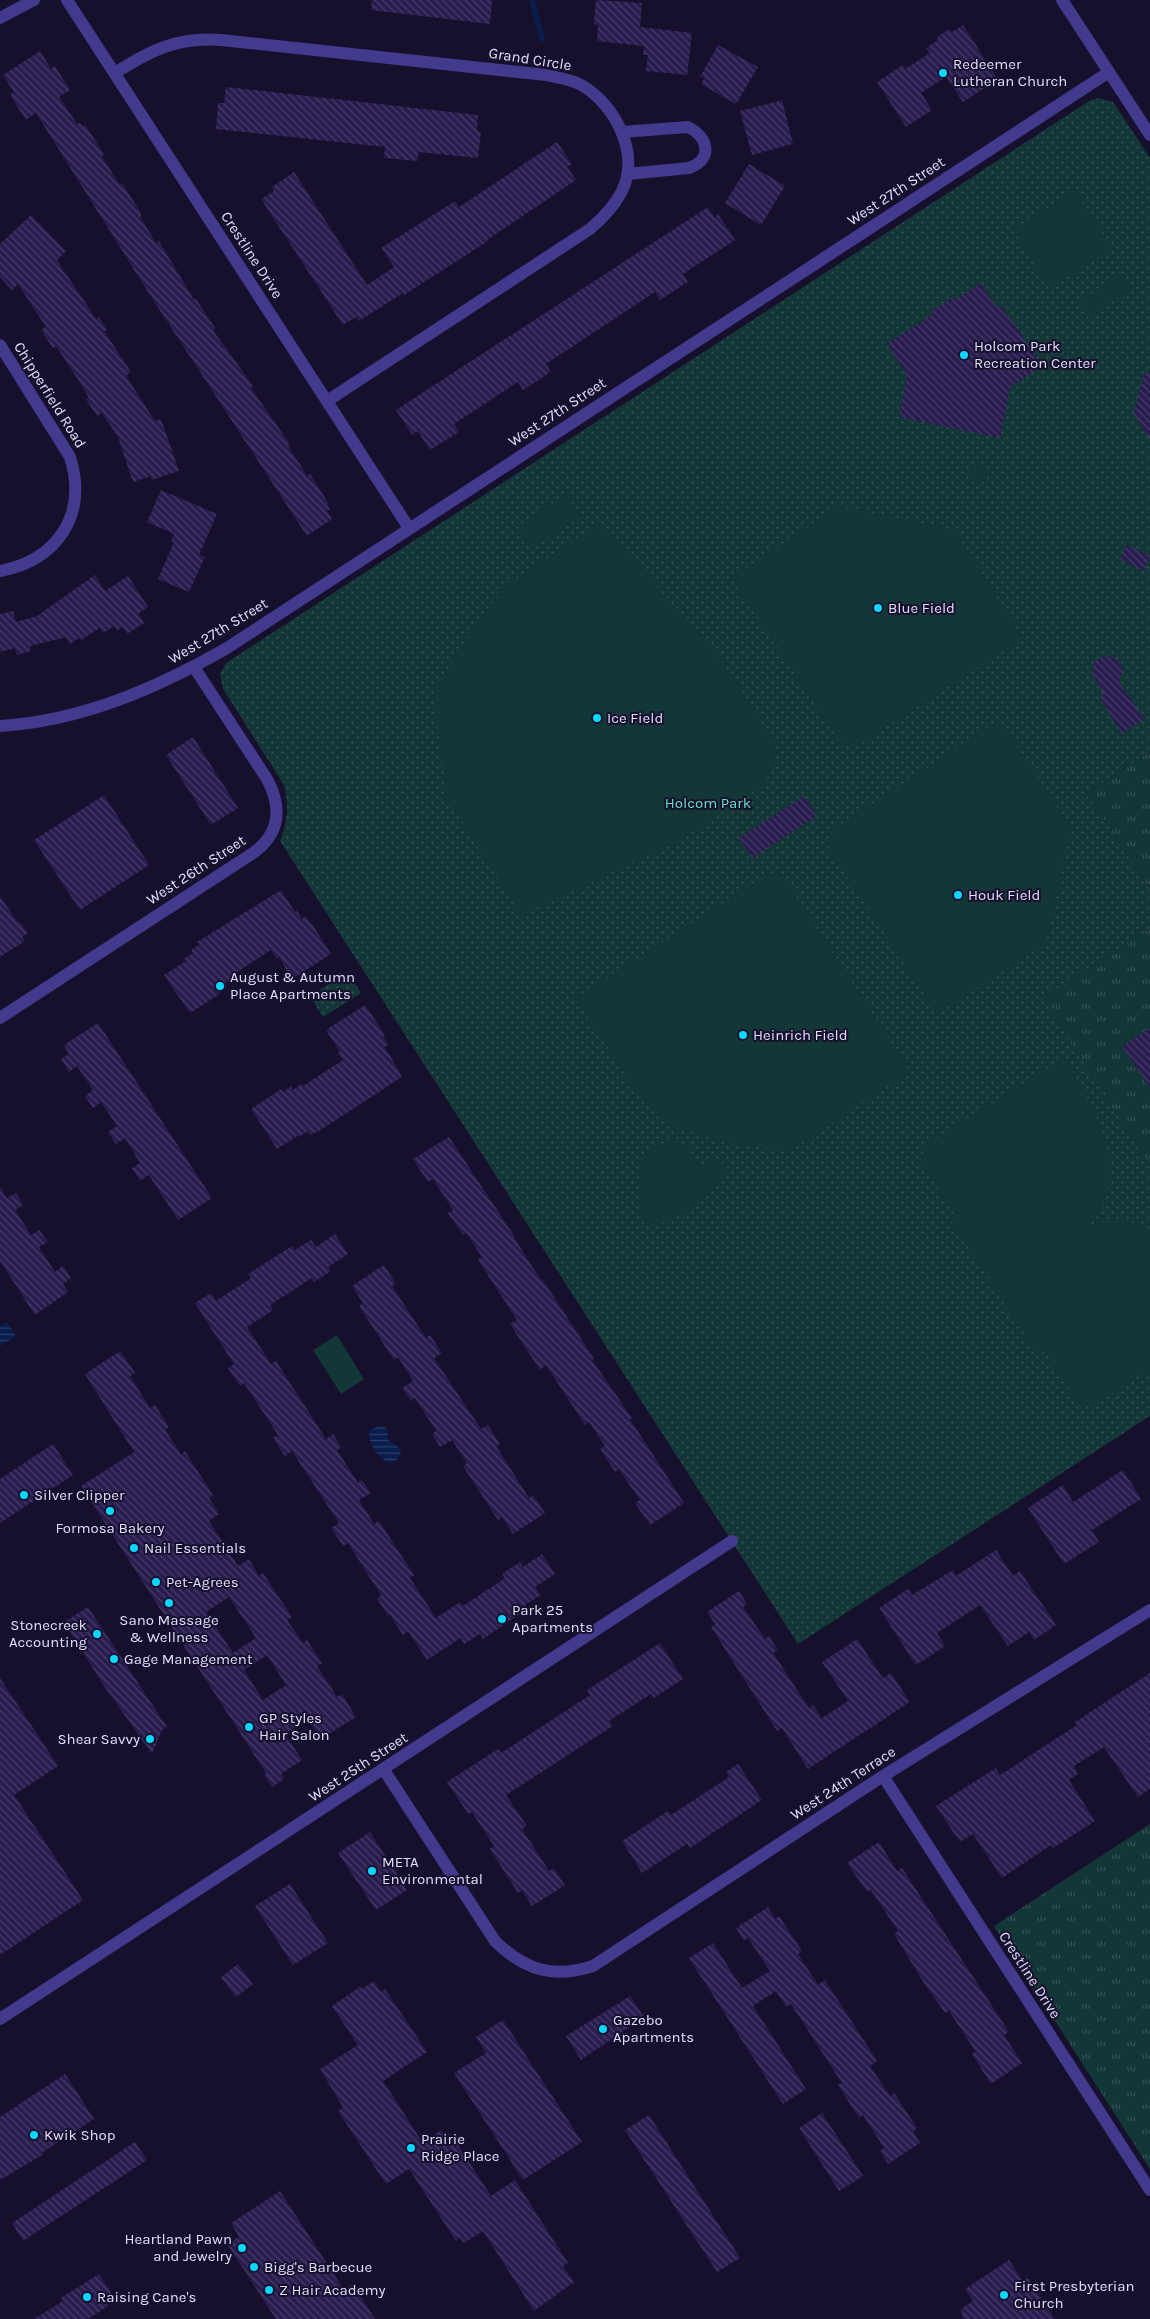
<svg xmlns="http://www.w3.org/2000/svg" width="1150" height="2319" viewBox="0 0 1150 2319" font-family="Karla,sans-serif">
<defs>
<pattern id="grass-tufts" width="24" height="20" patternUnits="userSpaceOnUse" patternTransform="scale(1.25)"><rect width="24" height="20" fill="#133637"/><path d="M3 7l-1-3M5 7V3M7 7l1-3M15 17l-1-3M17 17v-4M19 17l1-3" fill="none" stroke="#355255"/></pattern>
<pattern id="park-dots" width="8" height="8" patternUnits="userSpaceOnUse" patternTransform="scale(1.25)"><rect width="8" height="8" fill="#133637"/><path d="M2 2h.1M6 6h.1" fill="none" stroke="#355255" stroke-width="1.8" stroke-linecap="round"/></pattern>
<pattern id="water-rules" width="6" height="5" patternUnits="userSpaceOnUse" patternTransform="scale(1.25)"><rect width="6" height="5" fill="#091e4d"/><path d="M0 2.5h6" fill="none" stroke="#2d3e68"/></pattern>
<pattern id="building-back-hatch" width="6" height="6" patternUnits="userSpaceOnUse" patternTransform="scale(1.25)"><rect width="6" height="6" fill="#291c4e"/><path d="M-1 5l2 2M0 0l6 6M5-1l2 2" fill="none" stroke="#483c69"/></pattern>
</defs>
<rect width="100%" height="100%" fill="#17102d"/>
<path fill="url(#grass-tufts)" d="M1150,752v138l-63,-97z
M1150,928v238l-109,-168z
M1150,1824v345l-156,-243z"/>
<path fill="url(#park-dots)" d="M1098,98l15,4 37,56v594l-63,41 63,97v38l-108,70 108,168v250l-352,228 -518,-803c8,-20 9,-36 4,-56l-61,-96 -3,-15 6,-11 863,-562z
M348,972l13,21 -38,24 -13,-21z"/>
<path fill="#133637" d="M1075,190l37,58 -62,40 -37,-58z
M1121,274l10,15 -42,28 -10,-14z
M968 473a10 10 0 1 1 20 0a10 10 0 1 1-20 0Z
M566,494l15,23 -49,31 -14,-22z
M839,506l115,24 69,108 -166,108 -17,-3 -108,-165z
M602,523l122,141 48,75 3,16 -4,16 -8,14 -86,57 -156,73 -74,-117 -13,-101 1,-7 46,-74 30,-34z
M999,720l72,108 -25,115 -109,71 -109,-167 5,-17z
M768,874l15,2 127,196 -121,79 -66,-9 -56,-18 -31,-32 -60,-94z
M1064,1058c24,38 54,87 43,134 -3,14 -15,25 -23,36 27,-11 39,-10 66,1v148l-5,-5 -52,34 -15,-3 -34,-52 -6,4 -89,-137 5,-4 -33,-53 4,-16z
M674,1139l18,10 -3,9 16,7 6,-8 17,8 -5,14 -14,11 -20,20 -24,12 -20,3 -5,-12 -1,-56 18,-11z
M337,1335l27,44 -23,15 -28,-44z"/>
<path fill="url(#water-rules)" d="M7,1322l9,14 -16,10v-19z
M382,1425l5,4 1,11 8,5 5,6c-7,29 -37,-6 -31,-21z"/>
<g fill="none" stroke-linecap="round" stroke-linejoin="round">
<path stroke="#091e4d" stroke-width="5.5" d="M532,0l10,39"/>
</g>
<path fill="url(#building-back-hatch)" fill-rule="evenodd" d="M372,0h120l-2,24 -119,-14z
M596,0l46,3 -2,24 52,6 -5,42 -41,-4 2,-16h-5l1,-9 -47,-5 1,-16 -4,-1z
M963,25l35,54 -35,23 -17,-25 -25,16 11,17 -26,17 -29,-45 26,-17 2,4 25,-16 -4,-5 12,-8 -1,-3 12,-8 3,3z
M718,45l40,22 -22,37 -35,-20 4,-7h-5z
M40,51l11,18 4,-3 15,24 -11,7 18,27 3,-1 2,3 3,-1 19,29 -2,2 2,4 16,25 2,-2 19,30v5l15,25 3,-2 35,59 2,-1 19,29 -1,2 1,3 38,53 -2,1 2,4 37,53 -2,1 2,4 17,27 3,-2 19,30 -2,1 3,4 -3,2 5,8 -25,17 -157,-241 -114,-182 -10,7 -16,-25 4,-3 -11,-17z
M226,87l252,28 -1,16 4,1 -3,26 -59,-6 -2,9 -33,-3 1,-11 -169,-18 2,-26h6z
M782,100l11,44 -41,11 -12,-44z
M557,142l15,22 -5,3 9,13 -89,60 1,1 -84,54 -1,-2 -44,28 -3,-4 -13,8 -82,-126 13,-8 -2,-4 22,-15 73,113 27,-18 -13,-19 74,-47 4,6z
M749,164l36,22 -24,39 -36,-22z
M708,207l7,11 3,-4 17,26 -52,34 5,8 -28,18 -5,-8 -109,72 5,8 -28,18 -5,-8 -64,42 5,8 -29,18 -12,-19 -6,4 -16,-25z
M31,215l35,36 -9,9 39,59 3,-2 8,13 -3,1 27,41 -5,4 29,45 6,-2 18,52 -27,9 -1,-4 -18,6 -15,-45 -16,-24 -5,3 -11,-17 3,-1 -12,-20 -21,-32 -3,2 -12,-18 5,-3 -28,-43 -6,6 -12,-13v-33z
M981,283l15,24 4,-2 14,19 28,42 -32,21 -10,51 -101,-21 8,-42 -20,-31 46,-30 -2,-3 23,-14 1,3z
M1144,373h6v66l-16,-25z
M161,490l56,24 -18,41 6,2 -16,35 -31,-13 16,-37 -3,-1 3,-7 -27,-12z
M1127,545l23,11 -6,15 -24,-12z
M95,575l10,16 23,-15 20,31 -10,7 6,9 -17,11 -4,-7 -6,4 -3,-5 -11,7 -3,-5 -19,12 -2,-2 -9,6 -4,-7 -36,9 1,5 -14,4 -2,-7 -15,4v-38l13,-3 3,11 21,-6z
M1104,656l12,2 7,10 -4,14 25,37 -22,14 -23,-36 5,-3 -12,-21 2,-11z
M193,737l45,71 -27,17 -45,-70z
M104,795l45,70 -69,45 -46,-70z
M804,796l13,20 -65,42 -13,-20z
M281,890l14,22 2,-1 5,8 3,-3 7,8 19,30 -39,25 -13,-22 -2,2 -6,-9 -40,26 2,2 -8,5 2,4 -8,5 1,2 -30,19 -26,-38 22,-14 -2,-2 9,-6 -2,-3 8,-5 -2,-3z
M0,896l18,27 2,-1 8,11 -6,4 3,4 -25,16z
M365,1005l20,30 -2,1 5,8 -3,3 17,30 -83,54 -9,4 -2,-4 -8,5 -1,-1 -22,14 -26,-40 30,-20 2,3 8,-6 2,4 8,-6 2,2 40,-26 -5,-7 2,-1 -14,-22z
M98,1023l114,175 -34,22 -29,-45 -9,6 -8,-13 8,-5 -15,-25 -9,6 -8,-12 9,-6 -16,-24 -8,6 -8,-12 8,-6 -16,-24 -8,6 -8,-13 8,-5 -5,-9z
M1150,1028v60l-28,-42z
M449,1137l66,100 -1,1 27,42 1,-1 27,41 25,39 -2,1 40,58 -2,1 54,84 -34,22 -15,-22 5,-3 -21,-31 -4,3 -15,-23 5,-3 -16,-24 -4,3 -39,-60 -6,5 -30,-46 7,-4 -39,-60 4,-3 -16,-24 -3,2 -15,-22 5,-3 -20,-31 -5,3 -15,-23z
M0,1187l7,11 9,-5 7,12 -8,5 16,25 8,-5 9,12 -9,5 16,25 8,-6 8,12 -8,6 5,8 -33,23 -35,-54z
M335,1234l13,20 -20,13 3,4 -17,11 -2,-4 -42,27 3,5 -26,17 24,37 5,-3 50,78 7,-5 8,13 -4,3 21,33 4,-3 9,13 -12,7 15,24 5,-3 35,54 -4,3 26,40 24,-16 3,4 42,-28 -3,-4 18,-12 3,5 19,-13 13,20 -20,13 6,8 -16,10 2,4 -44,30 -3,-5 -16,10 -3,-6 -34,22 -19,-29 -5,4 -13,-20 -2,1 -11,-18 4,-3 -33,-52 -5,3 -12,-18 8,-5 -47,-72 -7,5 -12,-18 5,-3 -34,-52 -4,3 -12,-18 6,-4 -39,-61 16,-10 5,8 35,-23 -3,-4 44,-28 3,4 16,-10 5,7z
M384,1265l12,19 -4,2 34,52 4,-3 12,18 -8,5 47,71 7,-4 12,19 -4,2 33,52 4,-3 12,18 -32,21 -11,-17 -4,3 -35,-54 4,-3 -15,-23 -12,7 -8,-13 4,-3 -21,-33 -4,3 -9,-13 11,-7 -15,-24 -4,3 -35,-54 4,-3 -11,-17z
M120,1351l15,22 -5,3 20,32 5,-3 14,22 -4,3 16,24 4,-3 28,44 -4,3 10,16 -10,7 29,45 11,-7 10,17 4,-3 29,44 -5,3 16,23 4,-3 15,23 -5,3 20,31 5,-3 14,23 -35,22 -13,-20 -23,15 17,26 -21,14 3,5 -12,8 -8,-12 2,-2 -185,-287 53,-34 -49,-78zM229,1597l27,41 -23,15 -27,-41zM267,1655l19,30 -23,15 -19,-30z
M53,1444l20,31 -73,48v-44z
M1123,1470l18,29 -49,31 7,12 -35,22 -36,-56 35,-23 10,17z
M996,1550l17,26 7,-5 36,54 -22,15 -5,-8 -21,14 -28,-41 -43,28 8,13 -29,19 -37,-57 29,-19 4,6 41,-25 3,6z
M739,1591l8,13 -4,3 22,32 4,-3 9,14 -5,3 36,55 4,-3 9,13 26,-17 -26,-39 35,-23 26,39 8,-5 19,29 -102,67 -26,-41 -5,3 -66,-104 4,-3 -8,-12z
M88,1607l79,120 -5,3 -10,24 -48,-68 -40,-64z
M660,1643l23,36 -29,19 -3,-4 -42,27 4,5 -107,69 21,31 -5,3 27,42 5,-3 11,17 -33,21 -10,-16 -4,3 -28,-44 4,-3 -22,-34 -4,2 -21,-32 51,-33 3,4 89,-58 -3,-5z
M1150,1673v116l-12,8 -34,-50 -30,19 4,8 -9,6 26,41 -42,27 -2,-3 -49,33 -29,-44 -13,8 -24,-36 60,-38 4,7 77,-50 -2,-3z
M0,1678l58,88 -44,29 69,105 -83,55z
M738,1764l24,36 -72,48 -3,-4 -45,29 -20,-32 46,-30 3,4 58,-38 -3,-5z
M370,1832l37,58 -31,20 -38,-57z
M879,1842l18,29 5,-3 107,164 -5,3 18,28 -31,21 -19,-30 4,-2 -27,-41 -4,2 -21,-30 -30,-49 4,-3 -27,-41 -4,2 -20,-29z
M290,1884l38,59 -35,22 -38,-59z
M768,1907l7,12 4,-3 23,35 -4,3 20,31 7,-5 52,81 -7,5 20,30 4,-3 23,35 -4,3 7,12 -32,21 -8,-13 4,-3 -21,-33 -4,3 -21,-33 4,-2 -51,-79 -5,3 -10,-16 -23,15 53,83 -23,15 -94,-146 24,-15 29,45 28,-17 -22,-33 -4,3 -8,-13z
M238,1964l15,20 -17,13 -15,-20z
M374,1981l7,11 4,-3 42,63 -44,29 40,62 18,-13 4,6 5,-3 41,63 24,-16 53,83 -5,3 11,16 -40,29 -51,-80 -19,12 -4,-5 -4,3 -47,-72 -23,15 -48,-73 5,-3 -3,-6 -20,-33 38,-24 -26,-39 28,-19 2,2z
M630,1996l14,21 -63,43 -15,-24z
M503,2020l79,122 -59,38 -69,-107 32,-20 -10,-16z
M65,2074l29,45 -51,33 1,2 -44,26v-63z
M822,2113l41,63 -24,15 -40,-63z
M649,2115l91,143 -23,14 -92,-142z
M135,2142l12,18 -124,81 -11,-18z
M280,2191l64,99 9,-6 22,35h-99l-49,-75 12,-7 -8,-14z
M1009,2260l14,21 5,-3 27,41h-92l-2,-10 12,-8 -8,-12z
M99,2274l14,22 -8,5 3,5 -20,13h-54l29,-18 -2,-3z"/>
<g fill="none" stroke-linecap="round" stroke-linejoin="round">
<path stroke="#423a8d" stroke-width="12" d="M67,0l342,528
M1062,0l88,135
M0,18l34,-18
M115,73c36,-23 62,-36 106,-33l325,35c12,3 26,4 37,11 33,20 57,68 39,105 -8,16 -19,27 -32,38l-263,172
M622,132l66,-5c20,10 26,32 1,41l-62,6
M0,345l70,112c18,57 -12,103 -70,114
M0,726c82,-5 157,-38 227,-78l882,-576
M0,1018l253,-165c28,-20 29,-46 14,-74l-73,-112
M384,1770l111,171c29,29 59,38 98,25l290,-190 267,-166
M883,1776l267,414
M0,2019l732,-478"/>
</g>
<g fill="#08d8ff" stroke="#17102d" stroke-width="2">
<circle cx="943" cy="73" r="5"/>
<circle cx="964" cy="355" r="5"/>
<circle cx="878" cy="608" r="5"/>
<circle cx="597" cy="718" r="5"/>
<circle cx="958" cy="895" r="5"/>
<circle cx="220" cy="986" r="5"/>
<circle cx="743" cy="1035" r="5"/>
<circle cx="24" cy="1495" r="5"/>
<circle cx="110" cy="1511" r="5"/>
<circle cx="134" cy="1548" r="5"/>
<circle cx="156" cy="1582" r="5"/>
<circle cx="169" cy="1603" r="5"/>
<circle cx="502" cy="1619" r="5"/>
<circle cx="97" cy="1634" r="5"/>
<circle cx="114" cy="1659" r="5"/>
<circle cx="249" cy="1727" r="5"/>
<circle cx="150" cy="1739" r="5"/>
<circle cx="372" cy="1871" r="5"/>
<circle cx="603" cy="2029" r="5"/>
<circle cx="34" cy="2135" r="5"/>
<circle cx="411" cy="2148" r="5"/>
<circle cx="242" cy="2248" r="5"/>
<circle cx="254" cy="2267" r="5"/>
<circle cx="269" cy="2290" r="5"/>
<circle cx="1004" cy="2295" r="5"/>
<circle cx="87" cy="2297" r="5"/>
</g>
<g text-anchor="middle" dominant-baseline="central" stroke-width="4" stroke-linejoin="round" paint-order="stroke">
<g font-size="15" fill="#e2dcff" stroke="#17102d">
<text transform="translate(530 59) rotate(9)">Grand Circle</text>
<text transform="translate(896 191) rotate(-33)">West 27th Street</text>
<text transform="translate(252 255) rotate(57)">Crestline Drive</text>
<text transform="translate(50 395) rotate(58)">Chipperfield Road</text>
<text transform="translate(557 412) rotate(-33)">West 27th Street</text>
<text transform="translate(218 631) rotate(-31)">West 27th Street</text>
<text transform="translate(196 870) rotate(-33)">West 26th Street</text>
<text transform="translate(358 1767) rotate(-33)">West 25th Street</text>
<text transform="translate(843 1783) rotate(-33)">West 24th Terrace</text>
<text transform="translate(1030 1975) rotate(57)">Crestline Drive</text>
</g>
<g font-size="15" fill="#e2dcff" stroke="#17102d" text-anchor="start">
<text x="953" y="64">Redeemer<tspan x="953" dy="17">Lutheran Church</tspan></text>
<text x="974" y="346">Holcom Park<tspan x="974" dy="17">Recreation Center</tspan></text>
<text x="888" y="608">Blue Field</text>
<text x="607" y="718">Ice Field</text>
<text x="968" y="895">Houk Field</text>
<text x="230" y="977">August &amp; Autumn<tspan x="230" dy="17">Place Apartments</tspan></text>
<text x="753" y="1035">Heinrich Field</text>
<text x="34" y="1495">Silver Clipper</text>
<text x="110" y="1528" text-anchor="middle">Formosa Bakery</text>
<text x="144" y="1548">Nail Essentials</text>
<text x="166" y="1582">Pet-Agrees</text>
<text x="512" y="1610">Park 25<tspan x="512" dy="17">Apartments</tspan></text>
<text x="169" y="1620" text-anchor="middle">Sano Massage<tspan x="169" dy="17">&amp; Wellness</tspan></text>
<text x="87" y="1625" text-anchor="end">Stonecreek<tspan x="87" dy="17">Accounting</tspan></text>
<text x="124" y="1659">Gage Management</text>
<text x="259" y="1718">GP Styles<tspan x="259" dy="17">Hair Salon</tspan></text>
<text x="140" y="1739" text-anchor="end">Shear Savvy</text>
<text x="382" y="1862">META<tspan x="382" dy="17">Environmental</tspan></text>
<text x="613" y="2020">Gazebo<tspan x="613" dy="17">Apartments</tspan></text>
<text x="44" y="2135">Kwik Shop</text>
<text x="421" y="2139">Prairie<tspan x="421" dy="17">Ridge Place</tspan></text>
<text x="232" y="2239" text-anchor="end">Heartland Pawn<tspan x="232" dy="17">and Jewelry</tspan></text>
<text x="264" y="2267">Bigg's Barbecue</text>
<text x="1014" y="2286">First Presbyterian<tspan x="1014" dy="17">Church</tspan></text>
<text x="279" y="2290">Z Hair Academy</text>
<text x="97" y="2297">Raising Cane's</text>
</g>
<g font-size="15" fill="#62e5cc" stroke="#17102d">
<text x="708" y="803">Holcom Park</text>
</g>
</g>
</svg>
